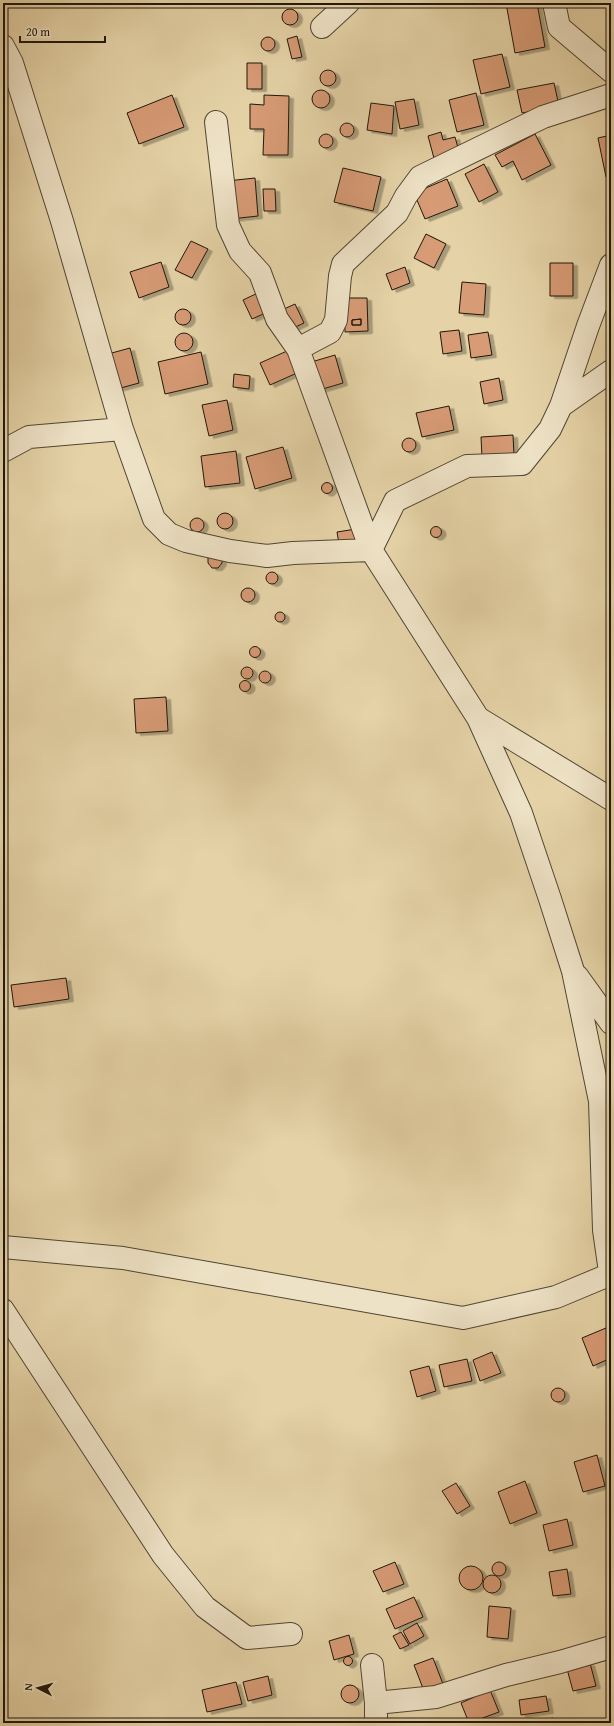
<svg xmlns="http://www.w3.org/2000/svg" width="614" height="1726" viewBox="0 0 614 1726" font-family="'Gentium Book Plus',serif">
<defs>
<filter id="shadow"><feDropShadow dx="4.5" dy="2.5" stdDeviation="0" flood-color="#0004"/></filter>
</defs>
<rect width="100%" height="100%" fill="#e5d3a7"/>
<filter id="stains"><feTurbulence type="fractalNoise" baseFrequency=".005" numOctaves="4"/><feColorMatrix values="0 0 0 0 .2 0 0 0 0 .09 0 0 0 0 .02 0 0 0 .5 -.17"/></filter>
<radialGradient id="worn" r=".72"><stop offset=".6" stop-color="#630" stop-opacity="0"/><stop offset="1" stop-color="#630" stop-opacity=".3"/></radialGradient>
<path fill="#d79b75" stroke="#1f170c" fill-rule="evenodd" filter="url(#shadow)" d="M506,3h31l8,44 -30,6z
M282 17a8 8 0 1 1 16 0a8 8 0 1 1-16 0Z
M297,36l5,21 -10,2 -5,-20z
M261 44a7 7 0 1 1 14 0a7 7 0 1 1-14 0Z
M502,54l8,33 -29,7 -8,-34z
M247,63h15v26h-15z
M320 78a8 8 0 1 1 16 0a8 8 0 1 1-16 0Z
M554,83l5,23 -37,7 -5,-23z
M312 99a9 9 0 1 1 18 0a9 9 0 1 1-18 0Z
M476,93l8,32 -27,7 -8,-32z
M172,95l12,32 -45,17 -12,-31z
M264,95l25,1 -1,59h-25l1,-26h-14v-25l14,1z
M414,99l5,26 -19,4 -5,-27z
M371,103l23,3 -2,28 -25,-4z
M340 130a7 7 0 1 1 14 0a7 7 0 1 1-14 0Z
M441,132l2,8 12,-3 5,18 -25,7 -7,-26z
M535,134l16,31 -29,15 -9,-19 -11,6 -7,-12z
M319 141a7 7 0 1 1 14 0a7 7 0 1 1-14 0Z
M611,135v41l-5,1 -8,-39z
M484,164l14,28 -19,10 -14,-28z
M343,168l38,9 -8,34 -39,-9z
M255,178l3,38 -27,3 -4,-38z
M447,179l11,27 -33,13 -11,-26z
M263,189h12l1,22h-12z
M426,234l20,10 -12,24 -20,-10z
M191,241l17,8 -16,29 -17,-8z
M161,262l8,25 -30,11 -9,-26z
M550,263h23v33h-23z
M405,267l5,16 -18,7 -6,-16z
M462,282l24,2 -2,31 -25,-2z
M262,291l8,20 -18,8 -9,-19z
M344,298h23l1,33 -23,1zM361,319v6h-9v-5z
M295,304l9,19 -13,6 -9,-19z
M175 317a8 8 0 1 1 16 0a8 8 0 1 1-16 0Z
M361,319v6h-9v-5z
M459,330l3,21 -19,3 -3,-22z
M488,332l4,23 -21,3 -3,-23z
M175 342a9 9 0 1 1 18 0a9 9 0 1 1-18 0Z
M130,348l9,35 -22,6 -9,-35z
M287,351l10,22 -27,12 -10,-22z
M201,352l7,32 -43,10 -7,-32z
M335,355l8,28 -27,8 -8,-28z
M234,374l16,2 -1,13 -16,-2z
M499,378l4,22 -19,4 -4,-22z
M227,400l6,30 -24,6 -7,-31z
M449,406l5,24 -32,7 -6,-24z
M513,435l1,20 -32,2 -1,-20z
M402 445a7 7 0 1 1 14 0a7 7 0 1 1-14 0Z
M283,447l9,31 -37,11 -9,-32z
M236,451l4,32 -35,4 -4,-31z
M321.5 488a5.5 5.5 0 1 1 11 0a5.5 5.5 0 1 1-11 0Z
M217 521a8 8 0 1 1 16 0a8 8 0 1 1-16 0Z
M190 525a7 7 0 1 1 14 0a7 7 0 1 1-14 0Z
M430.5 532a5.5 5.5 0 1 1 11 0a5.5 5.5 0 1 1-11 0Z
M356,529l2,12 -19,3 -2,-12z
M212,554l10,4v5l-4,5h-6l-4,-5v-6z
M266 578a6 6 0 1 1 12 0a6 6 0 1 1-12 0Z
M241 595a7 7 0 1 1 14 0a7 7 0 1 1-14 0Z
M275 617a5 5 0 1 1 10 0a5 5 0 1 1-10 0Z
M249.5 652a5.5 5.5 0 1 1 11 0a5.5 5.5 0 1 1-11 0Z
M241 673a6 6 0 1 1 12 0a6 6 0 1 1-12 0Z
M259 677a6 6 0 1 1 12 0a6 6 0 1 1-12 0Z
M239.5 686a5.5 5.5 0 1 1 11 0a5.5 5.5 0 1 1-11 0Z
M166,697l2,34 -32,2 -2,-34z
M66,978l3,21 -55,8 -3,-22z
M606,1328l5,13v17l-18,8 -11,-28z
M492,1352l9,21 -21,8 -7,-21z
M467,1359l5,22 -28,6 -5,-22z
M429,1366l7,25 -19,6 -7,-26z
M551 1395a7 7 0 1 1 14 0a7 7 0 1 1-14 0Z
M597,1455l8,31 -22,6 -9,-30z
M525,1481l12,32 -27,11 -12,-32z
M456,1483l14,23 -13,8 -15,-23z
M567,1519l6,26 -24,6 -6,-26z
M395,1562l9,22 -21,8 -10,-21z
M492 1569a7 7 0 1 1 14 0a7 7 0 1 1-14 0Z
M459 1578a12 12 0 1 1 24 0a12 12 0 1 1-24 0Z
M567,1569l4,25 -18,2 -4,-24z
M483 1584a9 9 0 1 1 18 0a9 9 0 1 1-18 0Z
M414,1597l9,20 -28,12 -9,-20z
M489,1606l22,2 -3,31 -21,-2z
M417,1623l7,13 -14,8 -7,-13z
M401,1632l8,13 -9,4 -7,-13z
M349,1635l5,19 -20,6 -5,-19z
M343.5 1661a4.5 4.5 0 1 1 9 0a4.5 4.5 0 1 1-9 0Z
M433,1658l10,26 -19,7 -10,-26z
M590,1663l6,23 -23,5 -6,-22z
M268,1676l4,19 -24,6 -5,-19z
M236,1682l6,22 -35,8 -5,-22z
M341 1694a9 9 0 1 1 18 0a9 9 0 1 1-18 0Z
M490,1690l9,22 -30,11 -8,-20z
M546,1696l3,15 -28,4 -2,-15z
M553,1718l1,5h-25z"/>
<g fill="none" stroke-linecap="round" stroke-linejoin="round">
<g stroke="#504633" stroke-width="24">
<path id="street" d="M554,3l5,24 52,44
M322,27l26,-24
M3,46l9,17 50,158 60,208 32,90 15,15 17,7 44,10 37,5 26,-3 78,-3 24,-49 72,-35 55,-2 28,-35 11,-23 27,-80 23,-61
M216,122l12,103 12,26 20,22 17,46 21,30 73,201 107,168 43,95 29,86 23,72 27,130 4,129 7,49
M298,349l32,-17 6,-12 4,-44 3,-12 54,-51 9,-17 14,-19 123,-60 68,-22
M561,406l50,-35
M3,451l26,-14 93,-8
M478,718l133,81
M577,976l34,47
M3,1247l120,11 340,60 93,-21 55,-23
M3,1310l160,245 42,52 42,31 44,-4
M372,1665l4,38v20
M376,1703l60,-6 70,-22 54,-13 51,-15"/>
</g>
<use href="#street" stroke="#eee2c6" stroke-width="22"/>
</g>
<rect width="614" height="1726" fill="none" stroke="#e5d3a7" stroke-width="16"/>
<rect x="4" y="4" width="606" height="1718" fill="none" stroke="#1f170c" stroke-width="2"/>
<rect x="8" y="8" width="598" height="1710" fill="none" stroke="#1f170c"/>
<g transform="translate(38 1688) rotate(276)" stroke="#eee2c6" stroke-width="3" paint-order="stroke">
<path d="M0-3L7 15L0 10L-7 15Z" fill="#1f170c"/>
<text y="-6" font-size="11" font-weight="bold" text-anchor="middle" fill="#1f170c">N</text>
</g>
<path d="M20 36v6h85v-6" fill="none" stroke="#1f170c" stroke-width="2"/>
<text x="26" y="36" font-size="12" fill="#1f170c" stroke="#eee2c6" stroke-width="3" paint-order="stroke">20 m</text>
<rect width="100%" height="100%" filter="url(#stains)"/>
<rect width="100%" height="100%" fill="url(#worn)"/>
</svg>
